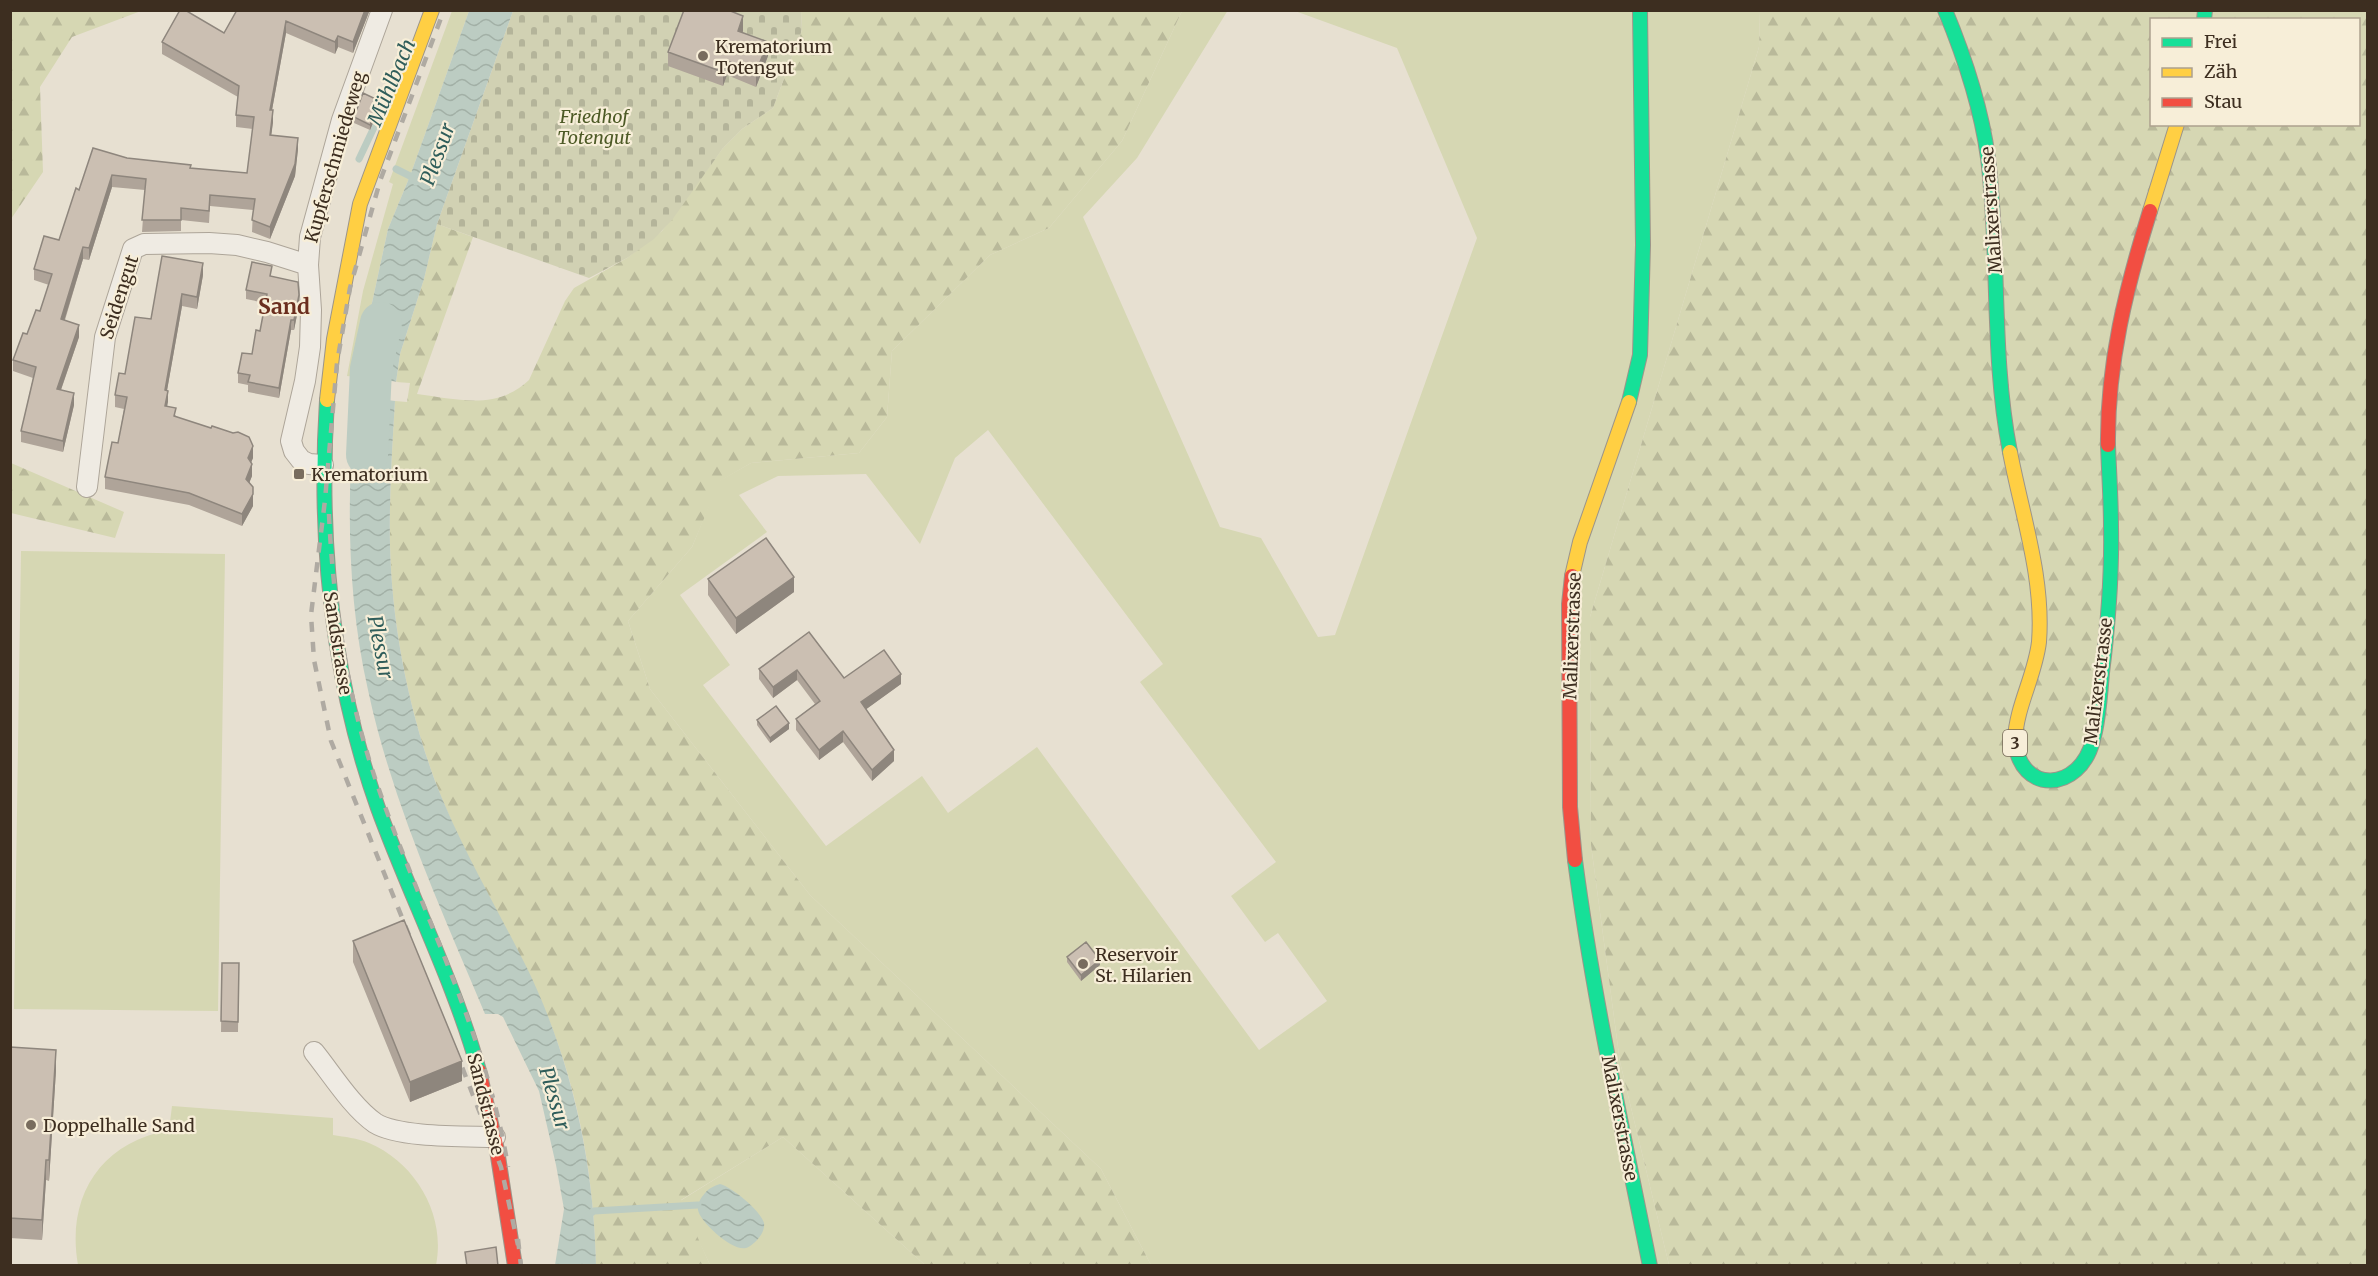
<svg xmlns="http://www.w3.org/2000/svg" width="2378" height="1276" viewBox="0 0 2378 1276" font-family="Merriweather,serif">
<defs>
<pattern id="forest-firs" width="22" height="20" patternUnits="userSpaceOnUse" patternTransform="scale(1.5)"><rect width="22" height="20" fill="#d6d7b3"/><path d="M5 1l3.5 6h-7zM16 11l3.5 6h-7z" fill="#b9b99a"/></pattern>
<pattern id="cemetery-stones" width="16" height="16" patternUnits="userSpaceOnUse" patternTransform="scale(1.5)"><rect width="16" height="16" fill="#d1d1b3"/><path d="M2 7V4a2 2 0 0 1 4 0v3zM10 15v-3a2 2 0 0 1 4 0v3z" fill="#b4b49a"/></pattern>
<pattern id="water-waves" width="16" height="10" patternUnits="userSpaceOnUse" patternTransform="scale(1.5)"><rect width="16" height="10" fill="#bcccc2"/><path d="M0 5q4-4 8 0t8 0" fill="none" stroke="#a2b0a6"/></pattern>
</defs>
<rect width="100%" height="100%" fill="#e7e0d1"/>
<path fill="#d6d7b3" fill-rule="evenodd" d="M1228,10l-91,148 -54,59 137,310 41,11 57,99 17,-2 142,-397 -80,-190 -102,-37h465l-1,36 -169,570 1,228 29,217 49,203h-518l-50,-96 -291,-274 -160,-206 -22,-68 64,-74 27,-66 32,-18 108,-10 28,-36 5,-66 98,-96 59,-27 73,-87 60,-130zM988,430l175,234 -23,18 136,180 -45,34 34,46 13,-9 49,68 -68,49 -222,-303 -89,66 -26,-37 -96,70 -123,-161 27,-20 -50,-70 87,-63 -28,-37 39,-19 88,-2 54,70 35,-86z
M452,11h17l-59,165 -22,53 -32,148 -9,-1 16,-85 30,-107 -4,-2z
M21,551l204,3 -7,457 -204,-2z
M172,1106l161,12v17c12,2 24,3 36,8 47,20 77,72 67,122h-358c-12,-68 22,-122 91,-135z
M783,1137l142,128h-215l-30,-64z"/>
<path fill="url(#forest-firs)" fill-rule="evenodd" d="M11,10l130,1 -69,26 -32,50 3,85 -32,47z
M801,11h381l-60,130 -73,87 -59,27 -98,96 -5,66 -28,36 -108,10 -31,18 -28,66 -64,74 22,68 160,206 291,274 50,96h-226l-142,-128 -102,63 29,65h-114c-2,-89 -18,-181 -55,-264 -34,-74 -77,-143 -106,-220 -27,-74 -43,-156 -45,-235 -1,-48 2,-96 5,-145l12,1 3,-19 -14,-1 4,-28 24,-75 13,-55 36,13 -56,157c40,5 79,17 112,-14l36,-79 9,-13 53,-30 35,-27 61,-83 19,-19 31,-21 29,-78z
M1760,11h607v1254h-698l-49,-203 -29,-217 -1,-228 169,-570zM2152,20h206v104h-206z
M11,463l113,49 -9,26 -104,-25z"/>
<path fill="url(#cemetery-stones)" d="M513,11h288l1,19 -29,78 -31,21 -19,19 -51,72 -18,19 -27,19 -38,20 -152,-54z"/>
<path fill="url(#water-waves)" d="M469,11h44l-76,213 -13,55 -24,75 -4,28 -40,-5 32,-148 22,-53z
M355,396l40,5c-3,49 -6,97 -5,145 2,79 18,161 45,235 25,65 61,125 92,187 45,93 67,195 69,297h-41l9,-56 -8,-44 -17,-74 -36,-74 -5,-3h-13c-44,-105 -93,-212 -117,-324 -22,-97 -21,-195 -13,-294z
M720,1184c12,3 41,27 44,39 1,6 -3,13 -7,17 -3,3 -7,7 -11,8 -13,4 -46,-26 -48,-38 -1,-7 3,-12 7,-17 4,-5 9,-7 15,-9z"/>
<path fill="#e7e0d1" d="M353,377l46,5 -3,2 -41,-4z"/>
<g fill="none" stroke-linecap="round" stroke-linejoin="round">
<path stroke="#bcccc2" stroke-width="7" d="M359,159l19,-40
M396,169l14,7 6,6
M588,1215l6,-4 104,-6"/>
<path stroke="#bcccc2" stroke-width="42" d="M367,455l4,-86 10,-46"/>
<g stroke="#ada599" stroke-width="22">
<path id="street" d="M323,465l-14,-1 -8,-4 -7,-9 -3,-10 14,-60 5,-34 1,-37 -3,-45 2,-28 32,-117 40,-110
M87,487l18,-150 28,-88 11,-5 65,-1 28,2 30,7 41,13
M314,1052c17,21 38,55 61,71 24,15 90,13 120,14"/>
</g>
<g stroke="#9c958a" stroke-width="16">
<path id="fast" d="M1945,10c20,48 36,96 43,148 12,98 3,197 22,294
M2204,20l1,-10
M327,400c-9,139 4,276 51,408 32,88 76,173 101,263
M1629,402l11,-47 3,-110 -3,-235
M2015,740c4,55 65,53 78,0 6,-21 7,-45 9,-67 6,-48 10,-97 9,-146 0,-27 -2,-54 -3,-82
M1575,860c18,137 48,271 75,406"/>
</g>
<g stroke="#9c958a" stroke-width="16">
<path id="slow" d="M2150,211l27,-87
M327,400l7,-61 26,-135 72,-194
M2010,452c12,63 34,126 29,190 -4,34 -23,65 -24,98
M1572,576l8,-34 49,-140"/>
</g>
<g stroke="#9c958a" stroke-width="16">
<path id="jam" d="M2108,445c-1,-81 18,-157 42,-234
M1572,576l-3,28 1,203 5,53
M479,1071l18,79 18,116"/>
</g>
<use href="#street" stroke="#efebe3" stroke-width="20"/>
<use href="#fast" stroke="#16e098" stroke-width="14"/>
<use href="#slow" stroke="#ffcf43" stroke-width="14"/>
<use href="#jam" stroke="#f24e42" stroke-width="14"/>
<path stroke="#afaaa2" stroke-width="4.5" stroke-dasharray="10 10" stroke-linecap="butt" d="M329,514c4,91 18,181 47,267 44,129 110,251 132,386
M409,935l-78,-194 -17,-81 -3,-45 14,-115 12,-137 13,-75 30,-107 64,-171
M455,1049l46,118 17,78
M518,1239l3,27"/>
</g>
<path fill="#afa499" d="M237,10h132v2l-16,41 -15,-6 -3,7 -49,-21 -14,77 1,12 -2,13 27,14 -3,27 -25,63 -18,-7 1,-22 -43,-4 -1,17 -28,-3v11l-39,1 3,-42 -33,-3 -23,73 -6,-1 -18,61 14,17 -18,53 13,15 -11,47 -42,-10v-11l12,-53 -20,-7v-11l27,-49 9,-26 -15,-5v-11l25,-29 20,-50 48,-32 63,10 57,5 6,-44 -17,-2v-12l2,-18 -76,-43v-12l62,-9z
M743,31l-1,2 26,23 -12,31 -29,-12 -4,11 -55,-20v-14z
M380,106l-10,24 -16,-7v-6z
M203,275l-6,34 -15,-3 -15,84v16l9,10 77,42 -2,4 1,14 -3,7 4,23 -11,20 -53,-21 -84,-16v-12l13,-34 6,-34 -9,-2v-12l36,-76z
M272,277l27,28 -5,25h-3l-12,68 -31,-6v-7l-10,-2v-10l14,-19 8,-23 5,-28 -19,-4v-9z
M10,565h1v108h-1z
M708,579l86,13 -58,42 -28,-39z
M809,632l35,46 57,6 -35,25 28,52 -22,20 -29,-39 -24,18 -23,-30v-11l19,-15 -18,-24 -24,18 -14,-19v-10z
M757,720l32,9 -19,14 -13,-18z
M353,941l109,140 -52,21 -57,-140z
M1067,957l33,8 -19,16 -14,-19z
M222,963h17l-1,69h-17z
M10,1047l46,23 -7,111 -3,-1 -4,60 -32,-2z"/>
<path fill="#8e867d" d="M365,10h4v2l-16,41v-11z
M743,16v15l-5,14v-14z
M286,21v12l-16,88v-11z
M338,36v11l-3,7v-12z
M768,42v14l-12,31v-15z
M727,61v14l-4,11v-14z
M380,101v5l-10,24v-5z
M273,110v12l-3,24v-11z
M298,138v11l-3,27 -25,63v-12z
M112,175v12l-23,73v-12z
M83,247v12l-22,72v-12z
M203,263v12l-6,34v-12z
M182,294v12l-17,96v-12z
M299,295v10l-5,25v-10z
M291,320v10l-12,68v-10z
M79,325v12l-22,64v-12z
M168,391v11l-3,16v-12z
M74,393v12l-11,47v-11z
M253,446v12l-5,12v-12z
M252,464v12l-6,15v-12z
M253,487v19l-11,20v-12z
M794,577v15l-58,42v-16z
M797,670v10l-24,18v-11z
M901,674v10l-40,29v-11z
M789,723v6l-19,14v-5z
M843,731v11l-24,18v-10z
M894,750v11l-22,20v-11z
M1100,960v5l-19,16v-6z
M56,1050v20l-7,111v-21z
M462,1061v20l-52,21v-20z
M46,1160v20l-4,60v-20z"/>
<path fill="#cbbfb2" stroke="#8e867d" stroke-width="1.5" d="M180,10h5l39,23 13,-23h128l-12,32 -15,-6 -3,6 -49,-21 -16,89h3l-3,25 28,3 -3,26 -25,63 -18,-7 3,-21 -45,-4 -1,16 -28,-3v12h-39l4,-41 -34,-4 -23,73 -6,-1 -22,72 18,6 -22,64 17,4 -11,48 -42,-10 15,-64 -23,-7 10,-27 4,1 9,-24 4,1 12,-37 -18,-5 10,-33 15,4 17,-52 3,2 14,-42 34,10 64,7 -1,3 57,5 7,-56 -18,-2 3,-29 -77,-44z
M684,10h44l15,6 -5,15 30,11 -12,30 -29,-11 -4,11 -55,-20z
M363,93l17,8 -10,24 -16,-8z
M162,256l41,7 -6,34 -15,-3 -17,96 3,1 -3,15 11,2 -2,8 37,12 1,-2 21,7 5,-1 11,5 4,9 -5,12 4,6 -6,15 7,8v7l-11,20 -53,-21 -84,-16 7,-35 6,1 9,-46 -12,-2 4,-22 6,1 10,-57 16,2z
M252,262l20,4 -2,10 28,6 1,13 -5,25h-3l-12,68 -31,-6 2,-7 -12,-2 4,-20 10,1 4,-24 4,1 7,-37 -21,-4z
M766,538l28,39 -58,41 -28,-39z
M10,565h1v93h-1z
M809,632l35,46 40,-28 17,24 -40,28 33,48 -22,20 -29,-39 -24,19 -23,-31 24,-18 -23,-31 -24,17 -14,-18z
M776,706l13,17 -19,15 -13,-18z
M404,920l58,141 -52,21 -57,-141z
M1086,942l14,18 -19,15 -14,-18z
M222,963h17l-1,59 -17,-1z
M10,1047l46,3 -7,110h-3l-4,60 -32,-2z
M496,1247l2,19h-31l-2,-14z"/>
<g fill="#786c5e" stroke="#f7eed8" stroke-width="2">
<circle cx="703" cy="56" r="6"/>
<rect x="293" y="468" width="12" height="12" rx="3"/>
<circle cx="1083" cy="964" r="6"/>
<circle cx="31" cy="1125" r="6"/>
</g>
<g text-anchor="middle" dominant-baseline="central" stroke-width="4.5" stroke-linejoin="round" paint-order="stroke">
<rect fill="#f7eed8" stroke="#756857" stroke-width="1.5" x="2003" y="730" width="24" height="26" rx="4.5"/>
<g font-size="16" font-weight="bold" fill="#3d2e20">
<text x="2015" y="743">3</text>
</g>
<g font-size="18" fill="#3d2e20" stroke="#f7eed8" text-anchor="start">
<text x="715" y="46">Krematorium<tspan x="715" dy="21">Totengut</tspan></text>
<text x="311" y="474">Krematorium</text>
<text x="1095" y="954">Reservoir<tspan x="1095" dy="21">St. Hilarien</tspan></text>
<text x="43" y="1125">Doppelhalle Sand</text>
</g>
<g font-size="18" font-style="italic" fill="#4d5a26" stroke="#f7eed8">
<text x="594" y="116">Friedhof<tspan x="594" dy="21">Totengut</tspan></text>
</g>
<g font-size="18" fill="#3d2e20" stroke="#f7eed8">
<text transform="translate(335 157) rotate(-74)">Kupferschmiedeweg</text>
<text transform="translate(1991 210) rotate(-94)">Malixerstrasse</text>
<text transform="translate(119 297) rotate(-72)">Seidengut</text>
<text transform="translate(1572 636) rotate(-88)">Malixerstrasse</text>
<text transform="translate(338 643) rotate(81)">Sandstrasse</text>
<text transform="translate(2098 681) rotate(-83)">Malixerstrasse</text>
<text transform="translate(486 1104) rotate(76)">Sandstrasse</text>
<text transform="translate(1620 1118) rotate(79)">Malixerstrasse</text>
</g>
<g font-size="20" font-style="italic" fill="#2f5d5a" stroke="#f7eed8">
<text transform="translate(391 82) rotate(-67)">Mühlbach</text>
<text transform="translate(437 154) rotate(-70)">Plessur</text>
<text transform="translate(381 647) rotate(79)">Plessur</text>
<text transform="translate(555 1098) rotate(74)">Plessur</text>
</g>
<g font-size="21" font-weight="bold" fill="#6b2e1e" stroke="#f7eed8">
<text x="284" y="306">Sand</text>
</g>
</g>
<rect width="2378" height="1276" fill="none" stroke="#3d2e20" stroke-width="24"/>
<rect x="2150" y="18" width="210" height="108" fill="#f7eed8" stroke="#ada18e" stroke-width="1.5"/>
<rect x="2162" y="38" width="30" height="9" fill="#16e098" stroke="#ada18e" stroke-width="1.5"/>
<text x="2204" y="48" font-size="18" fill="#3d2e20">Frei</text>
<rect x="2162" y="68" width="30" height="9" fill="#ffcf43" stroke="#ada18e" stroke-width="1.5"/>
<text x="2204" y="78" font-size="18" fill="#3d2e20">Zäh</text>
<rect x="2162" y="98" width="30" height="9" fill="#f24e42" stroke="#ada18e" stroke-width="1.5"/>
<text x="2204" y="108" font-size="18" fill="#3d2e20">Stau</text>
</svg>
